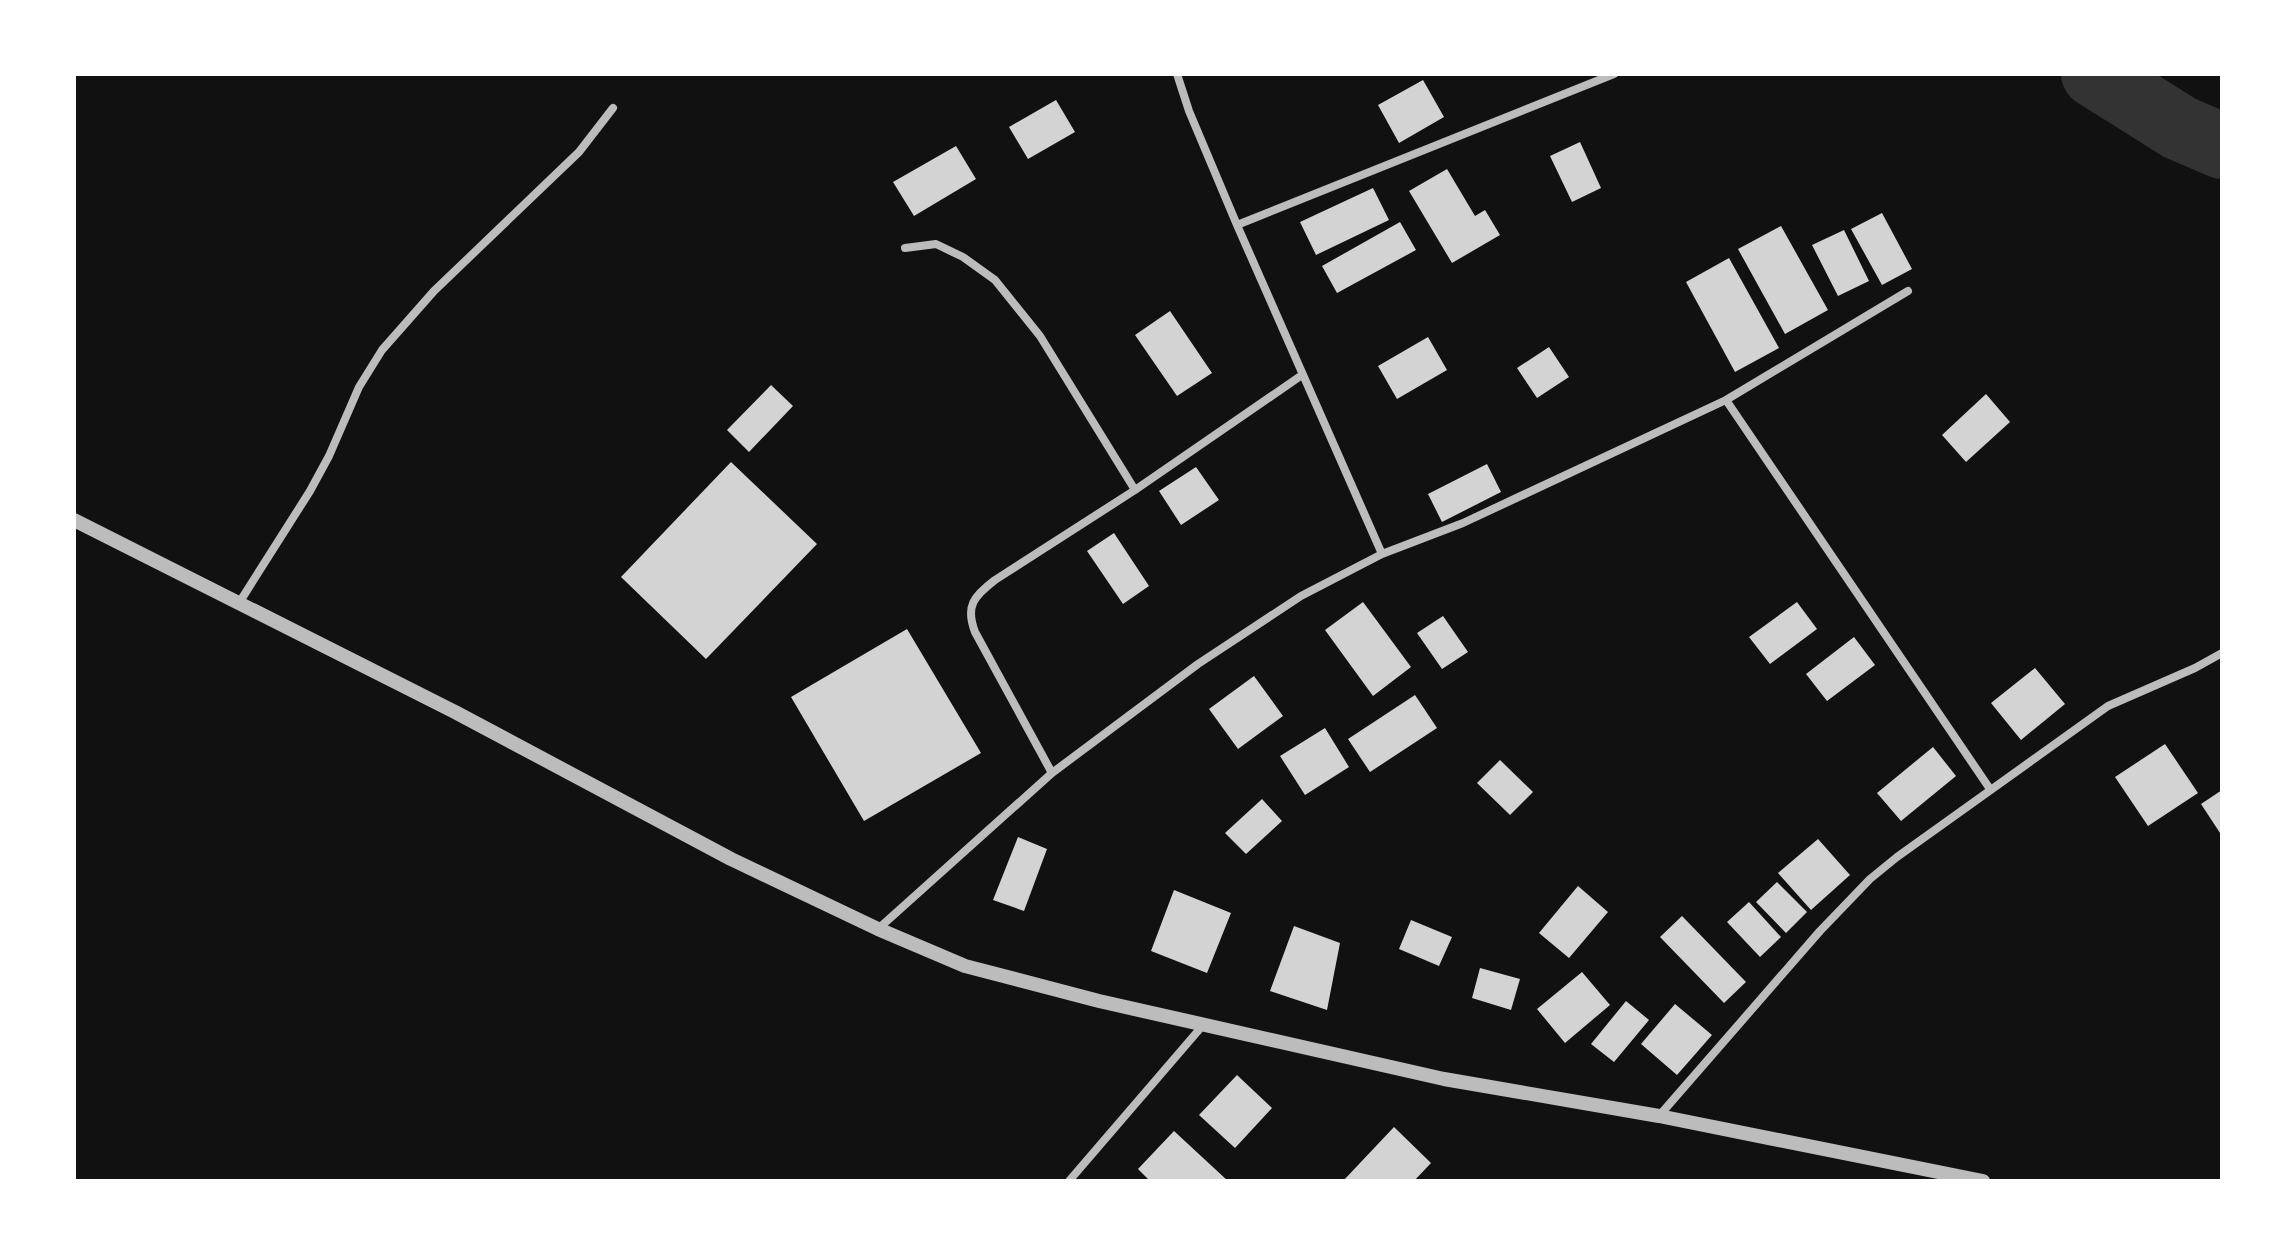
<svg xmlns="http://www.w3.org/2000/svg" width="2296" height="1255" viewBox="0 0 2296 1255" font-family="Roboto,sans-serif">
<rect width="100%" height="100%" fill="#111"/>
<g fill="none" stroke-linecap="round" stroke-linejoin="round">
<path stroke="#333" stroke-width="66" d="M2094,74l86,54 42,18"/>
</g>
<path fill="#d3d3d3" d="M1423,80l21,37 -45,26 -21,-38z
M1056,100l19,32 -47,27 -19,-32z
M1580,142l21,46 -29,14 -22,-46z
M956,146l20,33 -62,37 -21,-34z
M1447,169l28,47 10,-6 15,25 -48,28 -43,-72z
M1373,188l16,32 -73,35 -16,-33z
M1882,213l30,56 -30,16 -31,-56z
M1400,222l16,28 -79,43 -15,-27z
M1781,226l47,84 -43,24 -47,-85z
M1844,230l25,51 -31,15 -26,-51z
M1729,258l50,90 -44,24 -49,-90z
M1170,311l42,62 -35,23 -42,-61z
M1428,337l19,33 -50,29 -19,-33z
M1549,347l20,30 -32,21 -20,-30z
M771,385l22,21 -44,46 -22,-22z
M1986,394l24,28 -44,40 -24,-27z
M731,462l86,82 -111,115 -85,-82z
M1487,464l14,28 -59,30 -14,-28z
M1196,467l23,33 -38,25 -22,-34z
M1114,533l35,53 -26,18 -36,-53z
M1363,602l48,65 -38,29 -48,-66z
M1797,602l20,27 -47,35 -21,-27z
M1443,616l25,36 -26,17 -25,-36z
M907,629l74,124 -117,68 -73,-124z
M1854,637l21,28 -48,36 -21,-27z
M2035,668l30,36 -44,36 -30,-37z
M1254,676l29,40 -45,33 -29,-40z
M1415,695l22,33 -67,44 -22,-33z
M1325,728l24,39 -44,28 -25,-39z
M2165,744l33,49 -50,33 -33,-49z
M1933,747l23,29 -55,45 -24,-28z
M1500,760l33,32 -23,23 -33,-32z
M2222,790v46l-21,-32z
M1262,799l20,22 -36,33 -21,-21z
M1018,837l29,12 -23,62 -31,-11z
M1818,839l32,36 -39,35 -33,-37z
M1777,882l30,30 -21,21 -30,-31z
M1578,886l30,26 -39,46 -30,-25z
M1174,890l57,23 -24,60 -56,-22z
M1749,902l32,35 -21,20 -33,-35z
M1682,916l64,66 -22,21 -64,-66z
M1411,920l41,17 -13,29 -40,-17z
M1294,926l46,17 -13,67 -57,-19z
M1480,968l40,11 -9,31 -39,-12z
M1582,972l28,33 -45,38 -28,-34z
M1626,1001l23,19 -35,42 -23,-18z
M1675,1004l37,31 -35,40 -36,-31z
M1237,1075l35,33 -37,40 -36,-33z
M1394,1127l37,36 -17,18h-71z
M1174,1131l54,50h-78l-12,-12z"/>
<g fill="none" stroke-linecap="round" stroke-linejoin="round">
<path stroke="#bcbcbc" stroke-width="8" d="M1177,74l12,37 48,114 145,329
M1237,225l377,-151
M905,248l31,-4 27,13 32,23 45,56 95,154
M1726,400l182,-109
M239,603l71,-112 19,-35 30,-69 23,-37 52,-59 145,-139 34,-44
M1052,773l-77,-141c-10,-26 -1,-36 20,-52l140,-90 167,-115
M878,929l174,-156 146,-109 103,-68 81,-42 81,-31 263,-123 264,389
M1659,1116l161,-185 50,-52 27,-22 211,-151 87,-38 27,-15
M1069,1181l135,-157"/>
<path stroke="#bcbcbc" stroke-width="14" d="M74,520l381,192 276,147 147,70 87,37 134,35 345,78 215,37 324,65"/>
</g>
<rect width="2296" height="1255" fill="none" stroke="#ffffff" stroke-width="152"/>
</svg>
